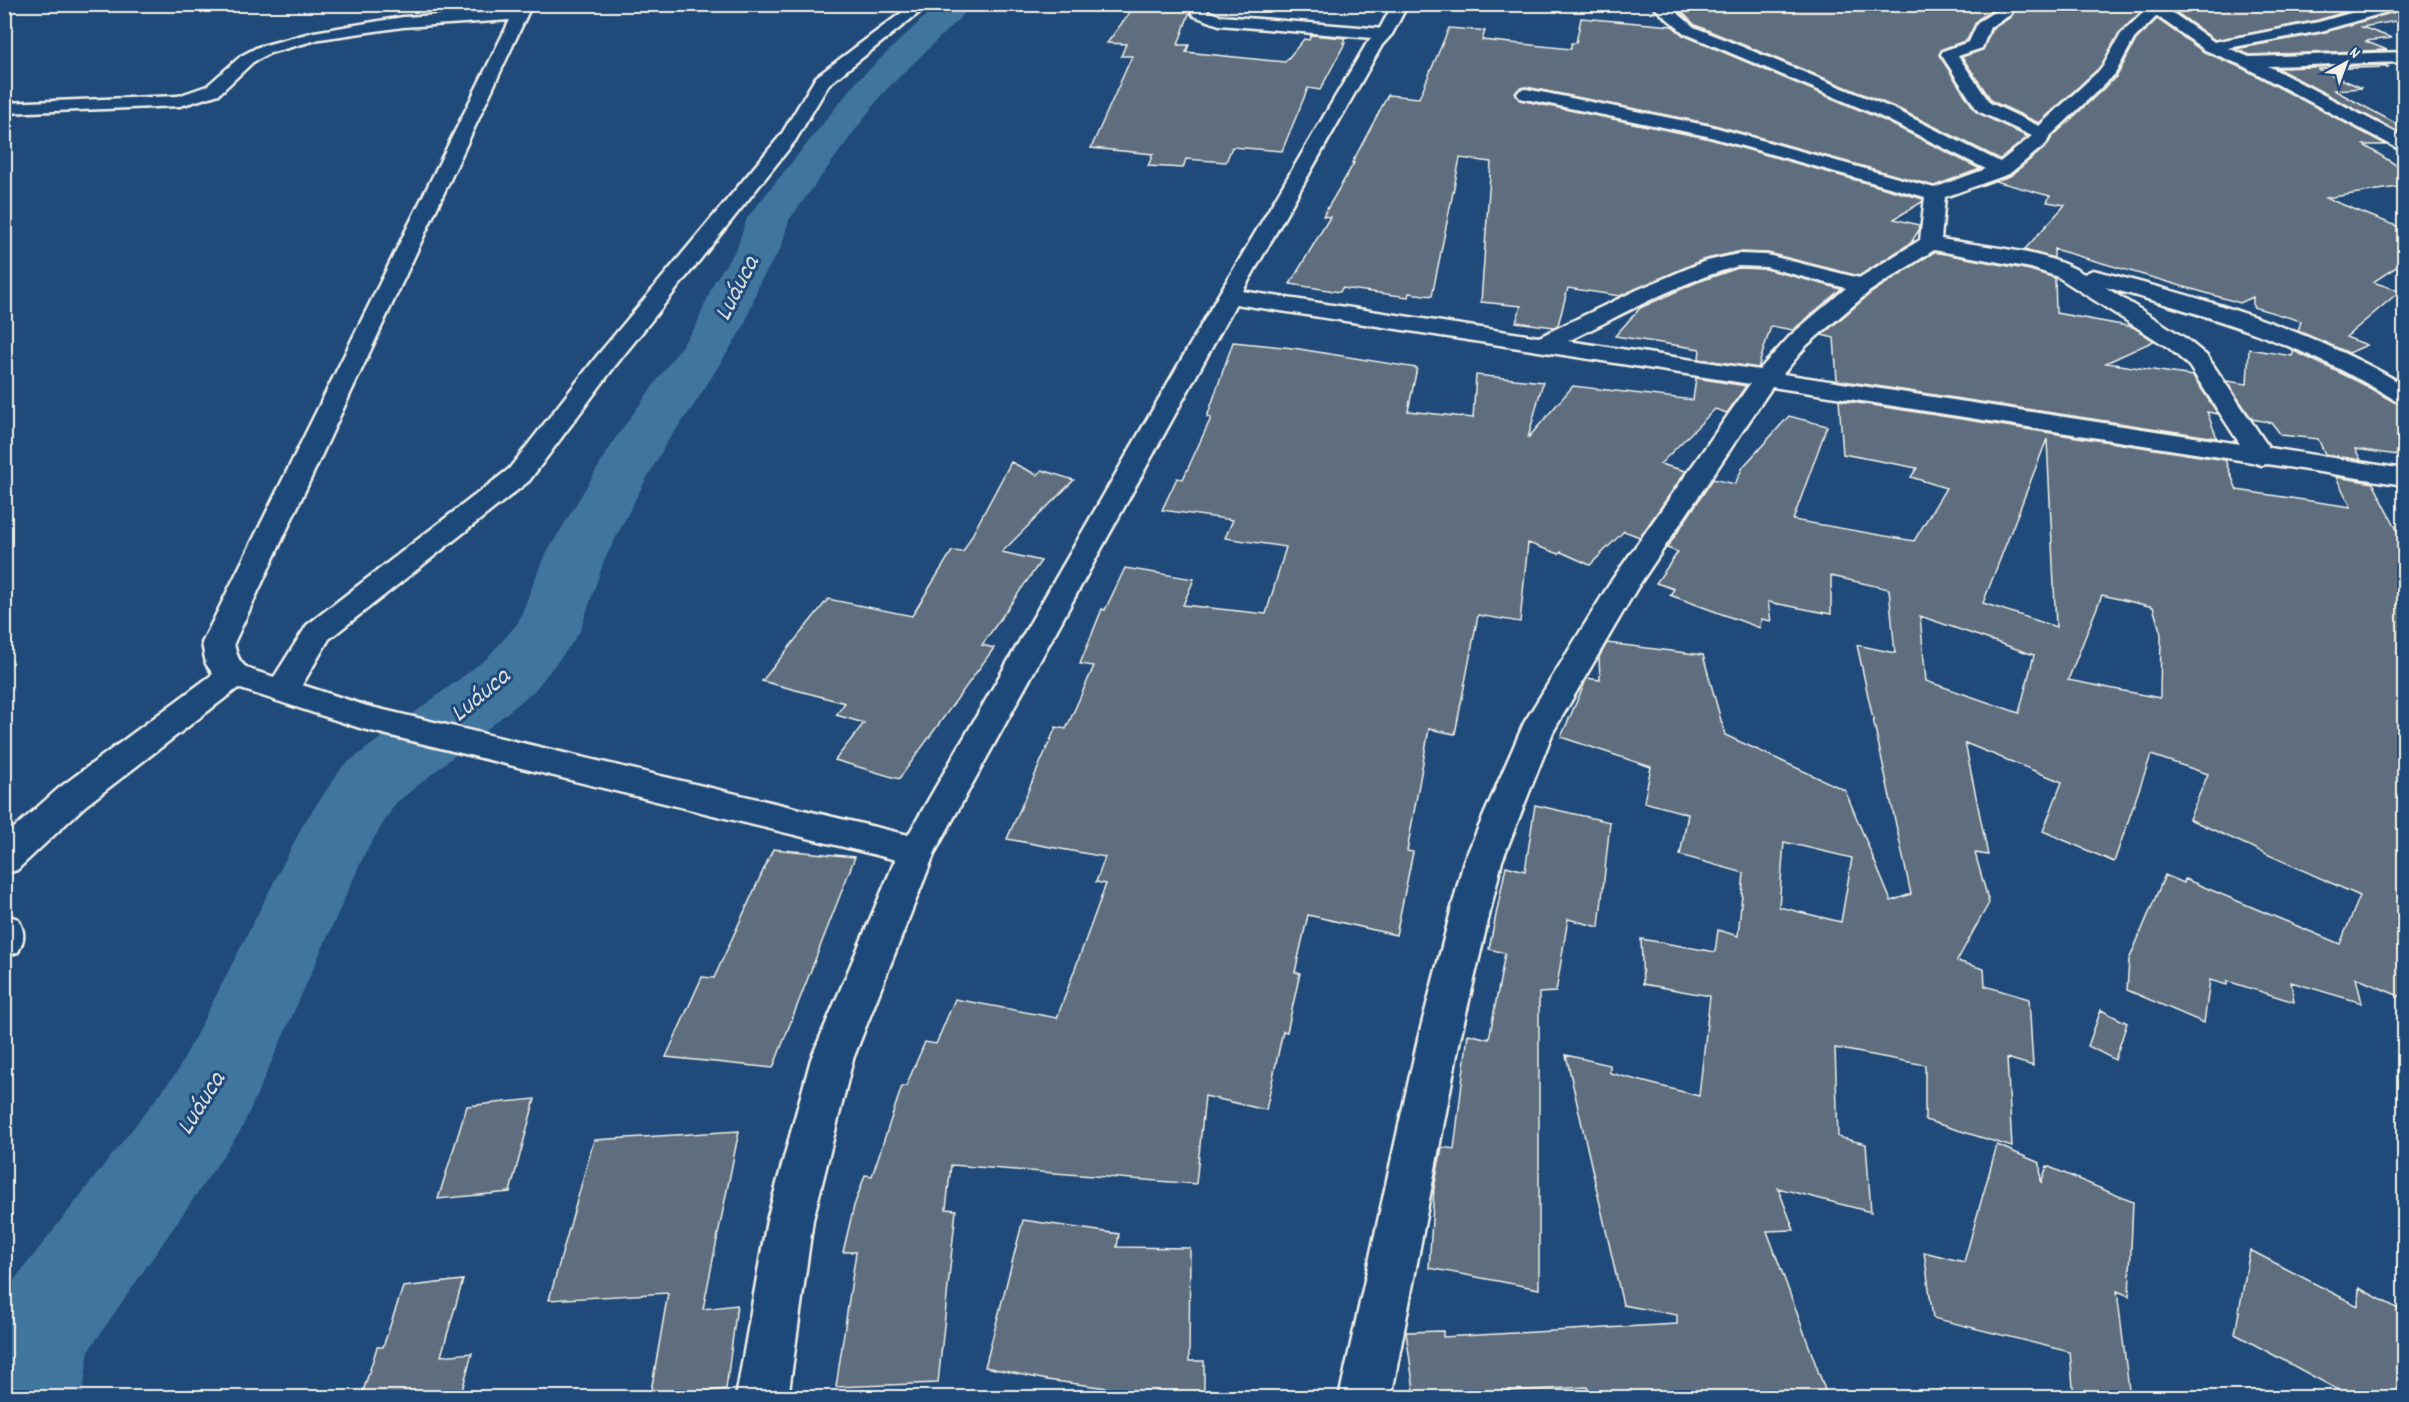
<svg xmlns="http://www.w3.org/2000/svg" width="2409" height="1402" viewBox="0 0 2409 1402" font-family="Dekko,sans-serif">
<rect width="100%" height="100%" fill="#1f4a7a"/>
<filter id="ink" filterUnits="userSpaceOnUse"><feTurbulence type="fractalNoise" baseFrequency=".0167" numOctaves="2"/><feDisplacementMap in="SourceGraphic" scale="12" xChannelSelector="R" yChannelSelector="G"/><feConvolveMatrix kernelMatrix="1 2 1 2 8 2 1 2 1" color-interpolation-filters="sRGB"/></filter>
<g filter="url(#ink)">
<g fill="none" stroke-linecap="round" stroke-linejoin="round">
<path fill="#41759e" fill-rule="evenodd" d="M938,4h36l-92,90 -93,126 -8,28 -21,34 -16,44 -50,79 -27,37 -30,54 -33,65 -24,70 -10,15 -36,45 -139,113 -30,49 -124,277 -152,220 -7,48h-78v-105l173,-221 127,-249 39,-57 143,-107 32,-36 24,-62 73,-122 81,-113 18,-44 23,-34 10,-30 111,-138z"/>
</g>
<path fill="#5e6e7e" stroke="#f4f1e8" stroke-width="1.5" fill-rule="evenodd" d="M1136,4h42l-1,4h14l-13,37h11l-3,7 99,10 19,-23 5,1 2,-5 34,3 -2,5h2l-25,47 -12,-2 -26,63 -50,-4 -6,15 -40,-3 -3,9 -35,-2 5,-12 -62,-6 41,-92h-11l5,-12 -19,-1z
M1674,4l19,3 2,-3 303,2 -21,14 -10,20 -25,9 -3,6 37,57 52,25 -28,22 -103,-51 -202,-83z
M2071,4h70l3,5 -25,24 -19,34 -61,56 -47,-22 -30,-44 21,-7 9,-21 19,-12 7,-12z
M2165,4h207l-54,16 -103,20z
M2401,10l1,10 -40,7 30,11 -27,3 22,9 -138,5 -13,-6 86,-16z
M1581,18l91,8 11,9 200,85 97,49 -46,17 -223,-62 -185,-37 -6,1 -5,5 5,7 186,38 217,61 -1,3 -28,17 25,6v5l-7,11h2l-55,35 -91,-23 -31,-1 -35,8 -82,36 -52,-8 -10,37 -4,2 -38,-5 5,-16 -40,-4 10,-140 -31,-4 -28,138 -23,-3 -1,4 -66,-9 -2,4 -50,-8 40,-67 -7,-1 31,-53h-2l36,-68 31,3 30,-70 36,3 -3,9 89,9v-6h5z
M2157,19l47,33 36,15 147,78h-23l40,25v16l-78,12 78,31v33l-31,20 27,9 -54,46 21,8 -18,8 -51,-22 3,-10 -48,-14v-10l-13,6 -186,-54v9l-30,-8 41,-45 -18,-3 3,-6 -55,-15 15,-5 37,-30 5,-9 65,-61 19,-36z
M2384,65l5,2 -71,2 44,19 -28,2 70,38v7l-127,-67z
M1934,252l96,18 25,8 1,35 77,14 21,14 -48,22 87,13 25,38 -11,-2 10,26 -380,-58 -3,-42 -12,-3 49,-42z
M1738,268l28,1 75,20 -48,41 -22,-4 -13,42 -59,-9 1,-10 -85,-13 25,-28 55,-25z
M1233,342l60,6 124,20 -9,43 65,7 3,-43 67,7 -15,56 45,-52 120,14 3,-22 50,8 -19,27 -12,-4 -55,55 26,7 -46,66 -16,-6 -34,34 -29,-13 -2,2 -31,-11 -8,79 -42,-7 -23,119 -26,-5 -22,122 6,1 -17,83 -88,-20 -13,57 5,1 -13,59 -4,-1 -17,79 -61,-14 -9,88 -245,-19 -5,44 10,1 -18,173 -102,4 20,-135h-13l11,-46 11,-31 7,1 30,-90h4l19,-44 11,2 19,-45 102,19 49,-134 -10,-2 9,-25 -98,-18 49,-112 10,2 28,-63 -14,-2 22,-55 3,1 20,-42 69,11 -11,26 83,9 20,-67 -61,-9 8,-18 -71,-10 15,-32 6,1 28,-61 -4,-1z
M2249,349l43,7 2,-5 65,31 35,20 10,2v52l-49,-7 6,11 -36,-6 -7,-15 -37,-4 -9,-12 -20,-4 -26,-38 21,3z
M1839,400l386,60 12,30 114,17 -15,-30 37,6 31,60v455l-48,-20 6,25 -71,-21 3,20 -67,-21v4l-17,-5 -6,43 -77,-33 2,-30 36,-85 19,8 1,-4 155,65 20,-48 -171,-77 19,-45 -57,-19 -37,107 -71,-31 19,-49 -97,-39 23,112 -13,-2 14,50 -32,58 27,8 1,17 44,13 4,67 -26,-8 5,89 -87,-27v-55l-90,-17 3,89 28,7 5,68 -93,-24 16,42 -27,1 61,167h-238l-3,-11 -136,7 1,4h-37l-9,-66 37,-1v6l234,-13v-9l-54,-10 -57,-250 44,10v8l89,23 11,-100 -67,-12 -2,-45 74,13 3,-22 20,6 6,-63 -64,-18 8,-41 -44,-12 7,-35 -90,-30 26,-59 13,2 -1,-23 8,-14 96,12 22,80 120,55 46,111 20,-7 -54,-249 38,8 -6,-64 -58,-13v38l-63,-12 3,19 -10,-2 -1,9 -90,-33 4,-6 -18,-6 22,-31 -11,-4 46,-69 22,5 8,-17 46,-51 38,10 -34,94 121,21 32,-53 -35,-11 6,-9 -74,-14zM2047,439l9,188 -73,-24zM2102,595l51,12 8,27 -1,64 -92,-18zM1920,616l114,39 -15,58 -93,-32zM1784,842l68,16 -11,64 -62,-15z
M1011,462l26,13 5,-5 32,10 -72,72 39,9 -59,84 12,3 -95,131 -64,-19 29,-37 -28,-8 9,-12 -83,-22 66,-82 84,17 40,-65 11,1z
M1535,805l75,17 -11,105 -31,-8 -12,73 -17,1v296l-110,-21 5,-80 8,-41 12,2 14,-115 21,5 16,-86 -16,-4 17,-83 19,5z
M773,849l82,8 -82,211 -107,-11 36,-80 12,1z
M2101,1010l26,13 -12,37 -27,-14z
M535,1099l-25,93 -72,7 29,-93z
M739,1131l-36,178 34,-4 -11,84 -76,8 18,-104 -119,7 45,-160z
M1997,1145l43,18 1,20 6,-17 86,36 -4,94 -12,-5 13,107h-56l-4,-46 -137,-34 -9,-66 40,10z
M1023,1220l96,14 -2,13 73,1 -1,113h15v37h-91l1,-9 -67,-9 -62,-13z
M2250,1250l108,56 1,-18 45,24v86h-51l-118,-64z
M463,1280l-22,76 31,-3 -12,45h-99l16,-51h6l20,-60z"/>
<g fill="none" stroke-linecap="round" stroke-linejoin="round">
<g stroke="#f4f1e8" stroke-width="5">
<path id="minor" d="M517,4h15l-298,639c5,28 16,26 40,34l33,-52 202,-156 88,-113 184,-221 35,-58 97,-73h17l-101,80 -34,57 -180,225 -86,115 -200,158 -27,46 65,21 550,131 13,4 5,10 -5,10 -13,4 -554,-136 -125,-41 -153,118 -68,64 -13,4v-37l55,-49 154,-114 -7,-10 -4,-21 308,-623 -107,7 -83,12 -50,14 -17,9 -34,32 -39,12 -176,7v-10l174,-7 29,-10 34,-30 17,-9 56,-15 89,-15 111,-6z
M1195,4h15l-3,7 14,5 163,13 8,5 -8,5 -165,-14 -25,-9 -2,-3z
M1650,4h17l27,23 202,83 104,52 32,-26 -54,-25 -37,-57 2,-3 26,-9 9,-20 21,-13 2,-5h15l-6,11 -20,12 -8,21 -24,8 32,47 49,23 63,-58 19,-34 26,-25 -4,-5h17l54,38 105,-20 63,-18h22v3l-83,24 -93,17 21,9 155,-5v10l-136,4 136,71v12l-7,-1 -156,-83 -36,-15 -48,-34 -23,23 -19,35 -65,62 -4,8 -37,30 -64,23 -4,42c44,8 105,11 143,35l9,-4c107,27 216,58 311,115v17l-9,-2c-92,-57 -186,-84 -290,-113l80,51 22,18 62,92 135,21v16l-137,-21 -5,1 -10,-3 -480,-75 -135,201 -84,144 -51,129 -42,178 -69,359h-52l79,-359 46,-178 60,-138 88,-143 138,-196 -521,-81 -8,-2 -3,-5 3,-5 8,-2 310,48 98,-47 66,-28 35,-8 29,1 92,23 61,-38 5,-43 -218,-61 -187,-38 -3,-4 3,-4 6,-1 184,37 224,62 52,-19 -102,-51 -200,-85zM1934,250l97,18 27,9 111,71 20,18 51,78 -457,-70 24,-29 63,-54zM1738,266l28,1 80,21 -55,47 -32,35 -191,-29c55,-27 111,-59 170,-75z
M4,914l14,5c7,13 7,20 0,33l-14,5z"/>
</g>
<g stroke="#f4f1e8" stroke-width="5">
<path id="major" d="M1393,4h15l-16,30 -10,11 -142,251 -305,556 -82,207 -40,161 -25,178h-52l31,-178 44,-161 88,-208 319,-555 149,-253 11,-11z"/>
</g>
<use href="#minor" fill="#1f4a7a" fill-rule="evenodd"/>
<use href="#major" fill="#1f4a7a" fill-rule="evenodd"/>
</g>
</g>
<g text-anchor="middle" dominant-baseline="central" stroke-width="6" stroke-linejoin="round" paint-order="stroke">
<g font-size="26" font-style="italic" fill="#d9dedd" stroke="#1f4a7a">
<text transform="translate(738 289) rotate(-63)">Luáuca</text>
<text transform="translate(481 696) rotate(-40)">Luáuca</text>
<text transform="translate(202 1104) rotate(-58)">Luáuca</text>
</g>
</g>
<rect width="2409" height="1402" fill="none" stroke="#1f4a7a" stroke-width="24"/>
<rect x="12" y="12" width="2385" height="1378" fill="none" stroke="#f4f1e8" stroke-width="2" filter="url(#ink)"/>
<g transform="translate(2346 63) rotate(41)" stroke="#1f4a7a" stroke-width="4.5" paint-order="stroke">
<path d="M0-4.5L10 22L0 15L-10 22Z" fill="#f4f1e8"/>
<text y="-9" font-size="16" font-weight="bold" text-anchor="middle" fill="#f4f1e8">N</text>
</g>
</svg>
